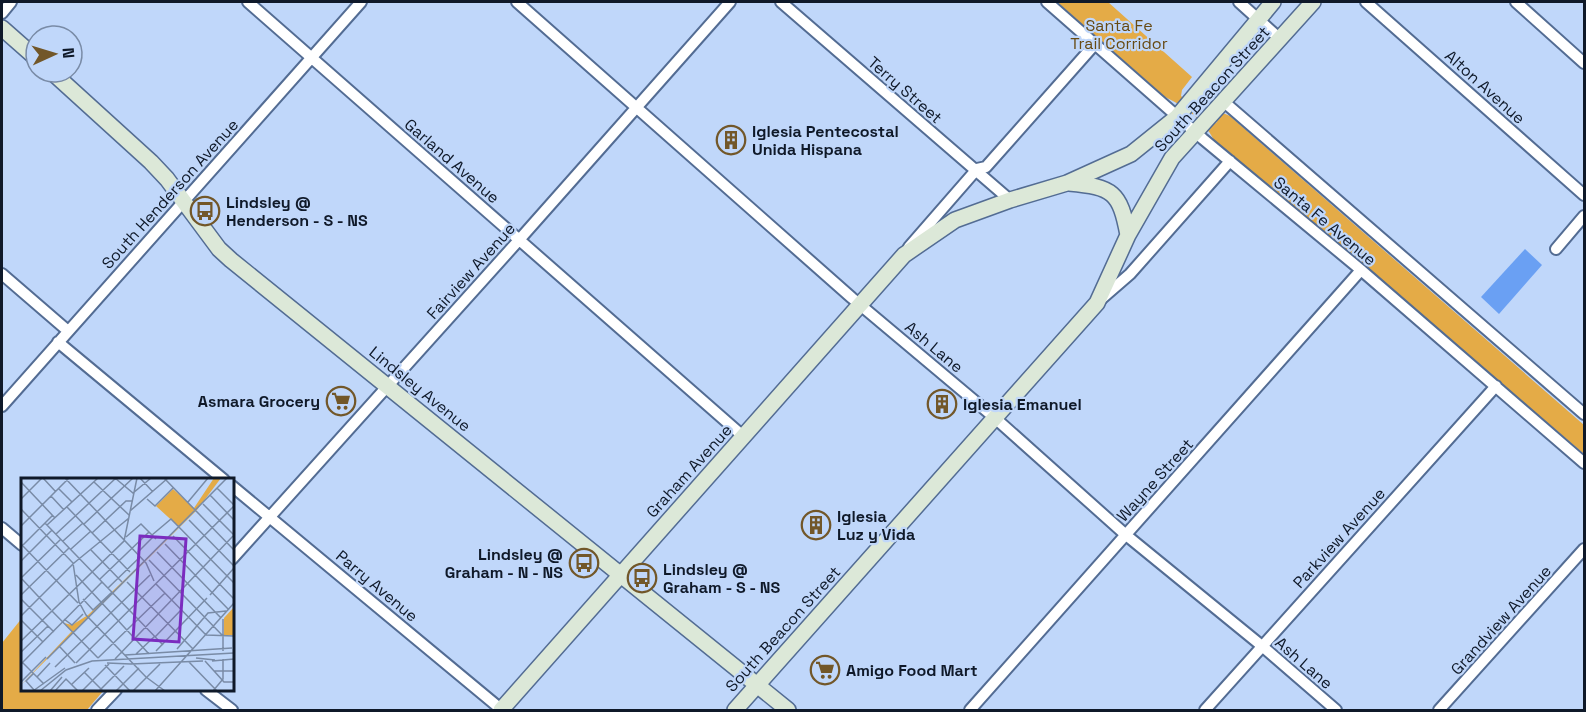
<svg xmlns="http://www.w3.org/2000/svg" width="1586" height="712" viewBox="0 0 1586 712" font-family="'Space Grotesk',sans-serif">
<rect width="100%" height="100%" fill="#c0d7fa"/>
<path fill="#e4ab47" d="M1057,2h51l84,75 -10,13 -1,6 31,28 4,-1 7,-10 7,3 354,309v29l-370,-314c-10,-19 -29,-34 -49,-43z
M22,618v72h82l-17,20h-85v-67z"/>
<path fill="#6aa0f3" d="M1525,249l17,16 -43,49 -18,-17z"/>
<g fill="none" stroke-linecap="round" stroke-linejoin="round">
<g stroke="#536c93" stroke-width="14">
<path id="street" d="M248,2l496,435
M517,2l335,296 143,120 131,117 136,111 74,64
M781,2l229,198
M1047,2l156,137 158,131 223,193
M1239,2l41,37
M1366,2l218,193
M1516,2l68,61
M2,13l9,-11
M1223,101l361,313
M909,247l68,-78 9,-2 109,-123
M1556,249l28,-33
M2,274l66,57
M1100,300l30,-26 100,-113
M58,342l166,138
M2,406l359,-404
M232,486l270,224
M2,528l20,17
M232,559l287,-319 211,-238
M206,690l26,20
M97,710l19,-20
M970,710l391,-440
M1205,710l291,-324
M1439,710l145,-161"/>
</g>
<g stroke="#536c93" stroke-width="18">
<path id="secondary" d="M2,28l34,30
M52,72l99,90 16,17 52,70 12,11 557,450
M1069,183c44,4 51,9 59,52
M501,710l403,-455 51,-35 55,-20 57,-17 64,-29 46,-37 96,-115
M735,710l362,-407 31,-68 44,-77 141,-156"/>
</g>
<use href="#street" stroke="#fff" stroke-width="10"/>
<use href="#secondary" stroke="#dce8d8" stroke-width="15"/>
</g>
<defs>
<g id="building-ring" transform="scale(1.5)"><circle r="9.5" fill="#c0d7fa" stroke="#725729" stroke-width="1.5"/><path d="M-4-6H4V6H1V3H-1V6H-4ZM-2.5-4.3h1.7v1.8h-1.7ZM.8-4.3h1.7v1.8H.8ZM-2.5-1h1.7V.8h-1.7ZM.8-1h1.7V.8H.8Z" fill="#725729"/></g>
<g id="bus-ring" transform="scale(1.5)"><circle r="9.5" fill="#c0d7fa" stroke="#725729" stroke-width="1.5"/><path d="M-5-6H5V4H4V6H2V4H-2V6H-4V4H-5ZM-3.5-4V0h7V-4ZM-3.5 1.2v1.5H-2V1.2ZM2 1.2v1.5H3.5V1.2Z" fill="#725729"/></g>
<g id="supermarket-ring" transform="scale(1.5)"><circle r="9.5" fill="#c0d7fa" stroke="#725729" stroke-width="1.5"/><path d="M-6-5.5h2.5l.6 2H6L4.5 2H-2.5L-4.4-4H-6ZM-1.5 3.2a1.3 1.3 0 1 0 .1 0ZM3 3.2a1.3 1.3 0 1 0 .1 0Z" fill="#725729"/></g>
</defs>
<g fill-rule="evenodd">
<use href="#building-ring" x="731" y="140"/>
<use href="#bus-ring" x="205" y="211"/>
<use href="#supermarket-ring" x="341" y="401"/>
<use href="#building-ring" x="942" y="404"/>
<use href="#building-ring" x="816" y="525"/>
<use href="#bus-ring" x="584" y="563"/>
<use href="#bus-ring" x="642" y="578"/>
<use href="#supermarket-ring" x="825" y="670"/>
</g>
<g text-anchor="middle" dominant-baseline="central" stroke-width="4.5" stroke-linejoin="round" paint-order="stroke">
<g font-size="16" fill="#674a13" stroke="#c0d7fa">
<text x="1119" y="25">Santa Fe<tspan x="1119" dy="18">Trail Corridor</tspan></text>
</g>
<g font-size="16" fill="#0f1929" stroke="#c0d7fa">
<text transform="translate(1485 87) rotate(42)">Alton Avenue</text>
<text transform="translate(1212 89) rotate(-48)">South Beacon Street</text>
<text transform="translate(905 90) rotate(41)">Terry Street</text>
<text transform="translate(452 161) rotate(41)">Garland Avenue</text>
<text transform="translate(170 194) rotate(-48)">South Henderson Avenue</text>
<text transform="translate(1325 221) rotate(40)">Santa Fe Avenue</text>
<text transform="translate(471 271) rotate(-48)">Fairview Avenue</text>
<text transform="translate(934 347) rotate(40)">Ash Lane</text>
<text transform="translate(420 389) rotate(39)">Lindsley Avenue</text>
<text transform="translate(689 471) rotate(-48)">Graham Avenue</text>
<text transform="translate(1155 480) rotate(-48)">Wayne Street</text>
<text transform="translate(1339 538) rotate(-48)">Parkview Avenue</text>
<text transform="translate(377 586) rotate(40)">Parry Avenue</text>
<text transform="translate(1501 620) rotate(-48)">Grandview Avenue</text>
<text transform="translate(783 629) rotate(-48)">South Beacon Street</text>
<text transform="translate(1304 663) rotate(41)">Ash Lane</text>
</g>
<g font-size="16" font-weight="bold" fill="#0f1929" stroke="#c0d7fa" text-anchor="start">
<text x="752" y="131">Iglesia Pentecostal<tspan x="752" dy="18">Unida Hispana</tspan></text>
<text x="226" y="202">Lindsley @<tspan x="226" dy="18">Henderson - S - NS</tspan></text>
<text x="320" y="401" text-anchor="end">Asmara Grocery</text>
<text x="963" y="404">Iglesia Emanuel</text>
<text x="837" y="516">Iglesia<tspan x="837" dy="18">Luz y Vida</tspan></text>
<text x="563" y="554" text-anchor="end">Lindsley @<tspan x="563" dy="18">Graham - N - NS</tspan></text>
<text x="663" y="569">Lindsley @<tspan x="663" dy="18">Graham - S - NS</tspan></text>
<text x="846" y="670">Amigo Food Mart</text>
</g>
</g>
<g transform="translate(21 478)">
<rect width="213" height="213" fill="#c0d7fa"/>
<path d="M193,0h7l-24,32 -176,175 51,-54 -8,-8 8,2 16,-10 91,-88 -23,-21 17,-17 21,19zM213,129v28h-10v-17z" fill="#e4ab47"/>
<path fill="none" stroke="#798ba6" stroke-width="1.5" d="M22,0l13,14M44,0l81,85 8,18M94,0l18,15 18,-15M119,0l13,14M143,0l70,72M0,4l34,36M73,4l35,33M196,10l17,17M38,11l13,13M189,17l24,25M30,18l13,14M0,21l21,-21M126,21l8,7 18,-18M167,24l20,-24M182,26l31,31M46,29l63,65M0,31l52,54 6,39 7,13 60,62 19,14M109,33l38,-33M168,42l45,46M24,45l118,122M63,46l49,-46M26,47l51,-47M0,48l48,-48M71,55l34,-32h6M35,56l60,-56M131,57l19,-16 63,64M152,58l61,63M105,59l15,-13 15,15M42,63l20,-18M0,66l57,59M144,66l64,66M1,68l31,-31M50,71l20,-18M70,72l31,32M117,74l15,-15M136,74l64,66M128,82l73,75M0,83l31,-31M55,97l73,79M0,100l40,-39M0,100l30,32M79,101l49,-47M106,104l66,67M135,106l50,51M87,110l32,-31M0,117l48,-47M189,117l24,-27M0,121l33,33M62,121l10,11 19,-18M31,133l46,47M0,138l53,-53 55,-45M43,141l8,6 11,-11M202,141v32M0,142l22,22M185,157l28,1M134,159l26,-27M0,163l103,-100 13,-63M39,169l15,16M156,171l31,-36 18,-2M135,173l51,-53M0,174l27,-26M115,176l19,-18M104,177l107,-7M77,180l67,-65M175,180l19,2M26,181l180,-181M94,181l119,-124M184,183l19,21h10M191,183l22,-2M1,184l22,22M168,184l28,29M55,185l158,-157M86,185l24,1M0,186l81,-82M110,186l72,-3M84,187l25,26M34,189l95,-92M193,193h20M63,194l19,19M12,196l-7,7 8,9M16,199l13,-14M0,204l25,-25M51,206l17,-16M12,213l32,-23M19,213l26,-21 26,-9 142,-8M29,213l12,-14M34,213l11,-12 12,12M61,213l27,-27M78,213l25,-25M95,213l23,-23M112,213l27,-27M134,213l79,-88M192,213l10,-12v-20"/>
<path fill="#7b2cbf" fill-opacity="0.15" stroke="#7b2cbf" stroke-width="3" d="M119,58l46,3 -7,103 -46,-3z"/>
<rect width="213" height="213" fill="none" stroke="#0f1929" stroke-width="3"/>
</g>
<rect width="1586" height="712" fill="none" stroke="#0f1929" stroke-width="6"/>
<g transform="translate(54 54) rotate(86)"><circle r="28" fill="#c0d7fa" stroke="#798ba6" stroke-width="1.5"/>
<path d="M0-4.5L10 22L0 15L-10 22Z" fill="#725729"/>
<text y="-9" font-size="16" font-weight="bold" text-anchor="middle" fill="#0f1929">N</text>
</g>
</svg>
